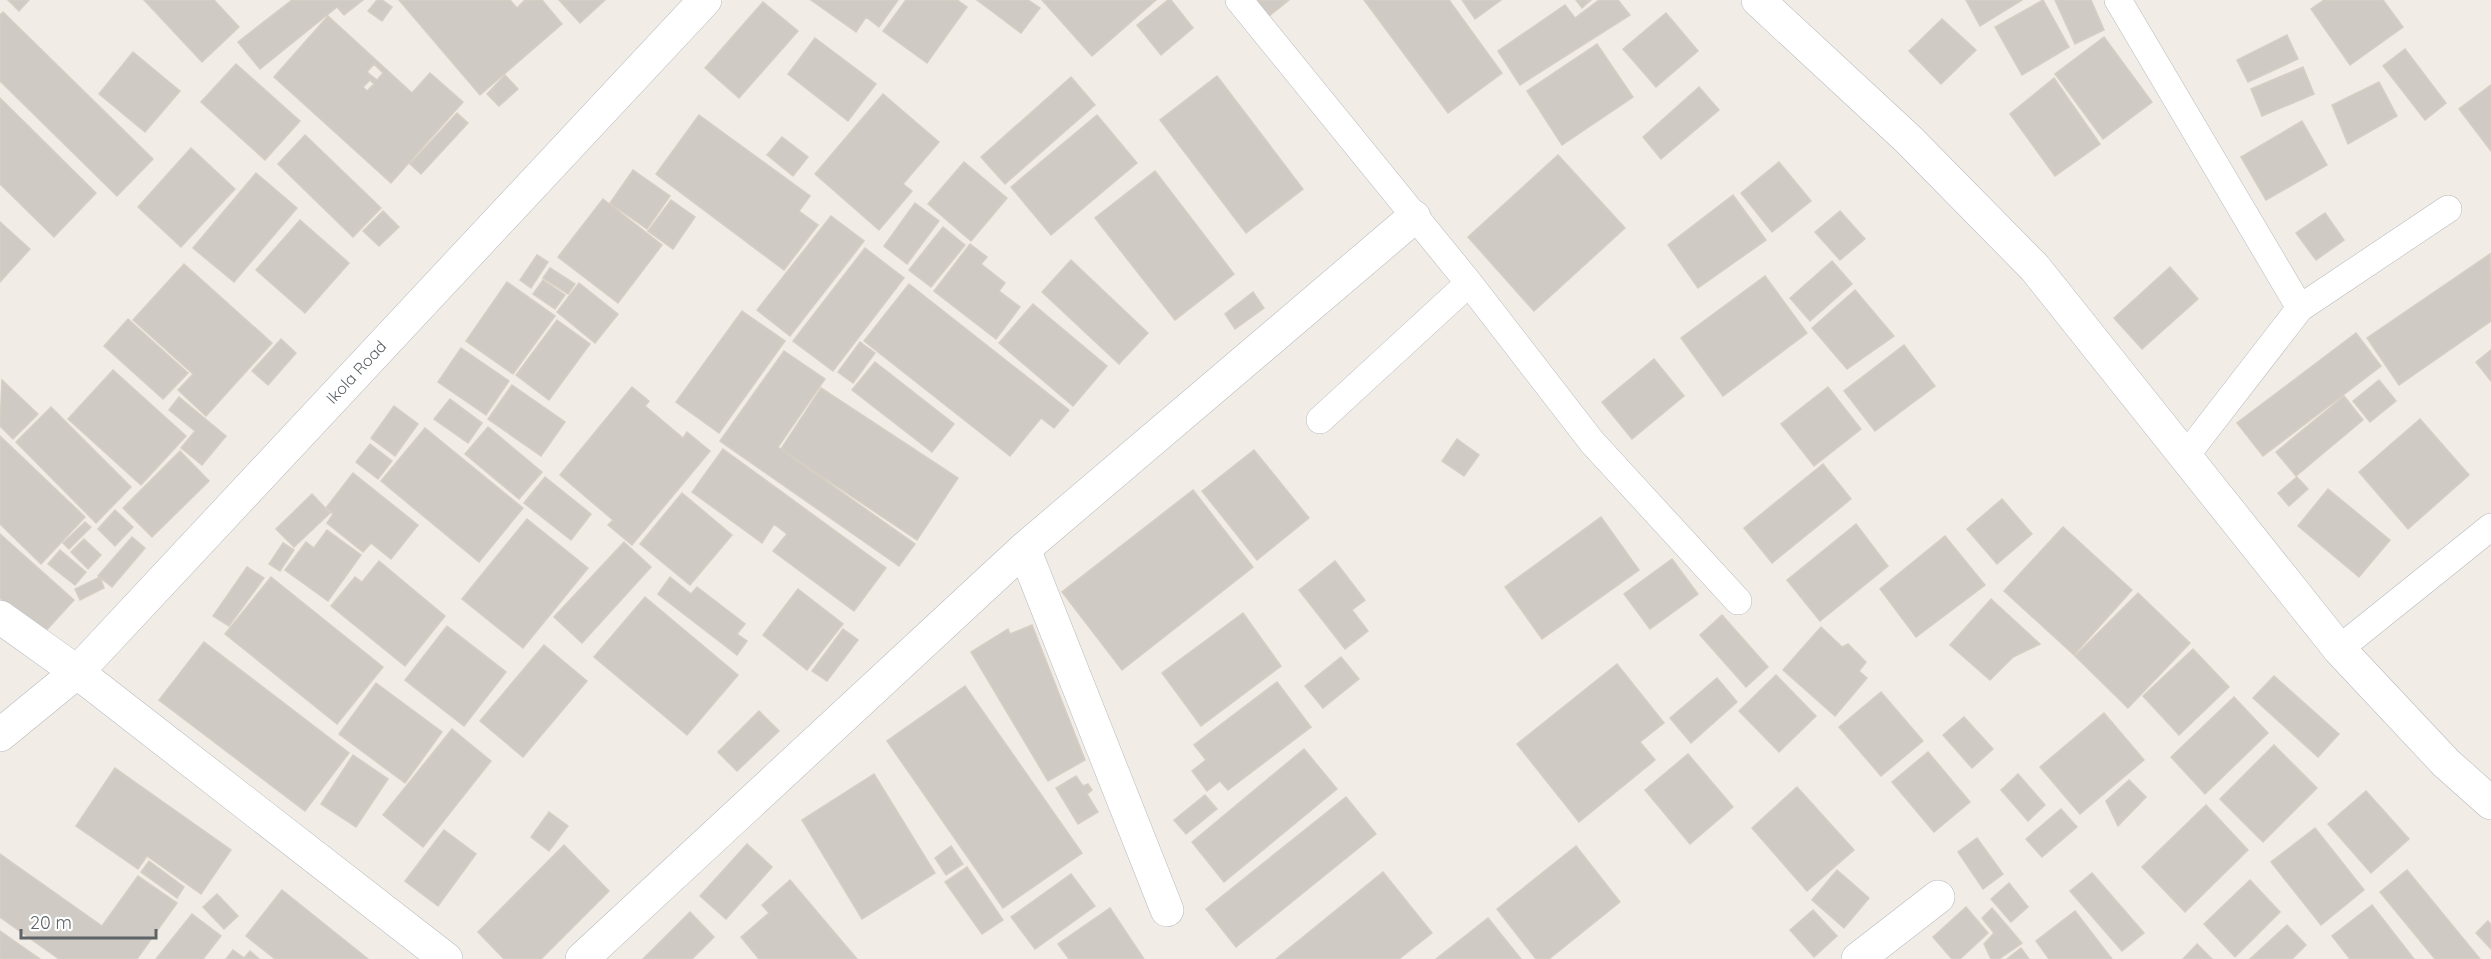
<svg xmlns="http://www.w3.org/2000/svg" width="2491" height="959" viewBox="0 0 2491 959" font-family="Quicksand,sans-serif">
<rect width="100%" height="100%" fill="#f1ede6"/>
<path fill="#cfcac4" stroke="#d6cec3" stroke-width="1.5" fill-rule="evenodd" d="M8,0h21l-10,11z
M144,0h70l25,27 -37,35z
M292,0h71l-19,15 -7,-8 -77,62 -22,-27z
M377,0h5l10,7 -10,14 -14,-10z
M399,0h111l7,8 8,-8h17l20,24 -82,71z
M559,0h46l-25,23z
M811,0h87l-19,27 -13,-10 -10,15z
M906,0h51l10,7 -40,56 -44,-32z
M977,0h51l12,8 -19,25z
M1042,0h114l-64,56z
M1168,0h3l22,28 -32,27 -24,-30z
M1248,0h41l-25,20z
M1364,0h85l53,73 -54,40z
M1462,0h39l-26,19z
M1576,0h15l-9,8z
M1599,0h19l12,15 -110,70 -22,-34 67,-46 10,13z
M1966,0h56l-42,26z
M2043,0l26,47 -47,28 -27,-48z
M2055,0h36l13,30 -29,14z
M2324,0h59l20,27 -53,38 -39,-56z
M763,2l35,29 -59,67 -34,-30z
M3,12l150,147 -36,37 -117,-115v-66z
M1666,13l32,38 -42,36 -33,-38z
M328,16l84,77 18,-20 33,29 -72,81 -117,-106zM374,64l9,9 -6,7 -10,-8zM370,80l4,4 -7,7 -4,-4z
M1942,19l34,31 -35,34 -32,-33z
M2287,35l11,24 -50,23 -11,-22z
M2104,37l48,65 -49,37 -48,-65z
M815,38l61,46 -28,37 -60,-47z
M1597,44l36,53 -71,48 -35,-54z
M2405,49l41,54 -21,17 -42,-54z
M133,52l47,39 -35,41 -46,-38z
M236,64l64,57 -35,39 -64,-58z
M2303,67l11,27 -52,22 -11,-27z
M505,75l13,14 -19,17 -12,-12z
M1217,76l86,113 -57,44 -86,-113z
M1071,77l24,28 -90,79 -24,-27z
M2054,78l46,66 -45,32 -45,-62z
M2379,82l18,34 -49,28 -16,-39z
M2491,85v66l-32,-42z
M1699,87l20,23 -58,49 -18,-22z
M883,94l56,48 -36,42 9,7 -33,39 -64,-56z
M0,98l96,95 -42,44 -54,-53z
M457,113l11,10 -47,51 -11,-10z
M699,115l111,81 -11,15 19,14 -34,45 -128,-96z
M1097,115l40,48 -86,72 -40,-48z
M2302,121l25,44 -61,35 -25,-43z
M305,135l76,73 -28,29 -75,-73z
M782,137l26,20 -15,19 -26,-21z
M191,148l44,41 -54,58 -43,-40z
M1558,155l67,73 -91,83 -66,-74z
M964,162l43,36 -36,43 -43,-37z
M1779,162l32,39 -39,31 -31,-39z
M633,170l37,26 -23,33 -37,-26z
M1155,171l79,103 -59,46 -80,-102z
M256,173l41,35 -63,74 -41,-34z
M1733,195l33,45 -68,48 -30,-43z
M603,199l59,46 -44,58 -60,-46z
M671,200l24,17 -22,32 -25,-18z
M915,203l24,18 -32,43 -23,-18z
M383,211l16,16 -20,19 -16,-15z
M1840,211l25,28 -25,21 -25,-28z
M2325,213l19,27 -28,20 -20,-27z
M831,216l33,25 -74,95 -33,-26z
M300,220l49,43 -44,50 -49,-43z
M0,222l30,27 -30,33z
M943,227l22,18 -34,42 -22,-17z
M970,244l17,13 -6,7 24,19 -6,8 21,16 -24,32 -62,-48z
M865,248l39,30 -71,93 -40,-30z
M2490,254l1,67 -92,64 -32,-47z
M537,255l11,7 -17,26 -11,-8z
M1071,260l77,73 -29,31 -77,-72z
M1832,261l20,23 -42,37 -20,-23z
M184,264l88,79 -66,73 -28,-26 15,-16 -60,-54z
M2170,267l28,32 -56,50 -28,-31z
M550,268l25,16 -7,10 -25,-16z
M1765,276l42,57 -84,63 -42,-58z
M543,280l22,15 -10,14 -22,-15z
M507,282l48,34 -42,58 -47,-33z
M579,283l39,31 -23,29 -38,-31z
M909,284l160,126 -15,18 -13,-10 -31,38 -146,-115z
M1855,290l39,46 -47,33 -35,-41z
M1253,292l11,16 -29,21 -10,-15z
M1033,304l74,62 -34,40 -74,-63z
M742,311l43,30 -66,92 -43,-31z
M128,319l60,54 -25,26 -59,-53z
M557,320l33,24 -41,56 -33,-25z
M2356,333l25,33 -118,90 -26,-33z
M281,339l15,14 -28,32 -16,-14z
M860,342l15,11 -22,30 -15,-11z
M1904,345l31,41 -60,45 -31,-40z
M461,348l48,33 -23,34 -48,-33z
M2491,350v31l-15,-19z
M784,351l41,28 -47,68 137,97 -16,22 -179,-125z
M1654,359l30,37 -52,43 -30,-37z
M875,362l79,62 -22,28 -80,-62z
M113,370l73,66 -45,49 -73,-66z
M2,380l36,34 -25,25 -13,-13z
M2379,380l17,21 -26,21 -17,-21z
M512,385l53,37 -24,34 -53,-37z
M632,387l17,14 -4,5 38,32 4,-6 23,19 -78,94 -24,-20 5,-5 -53,-45z
M1828,387l33,42 -47,37 -33,-42z
M821,388l137,90 -41,62 -136,-91z
M2344,396l19,24 -67,56 -20,-24z
M179,397l47,39 -24,29 -21,-17 14,-17 -26,-21z
M450,399l32,24 -14,20 -34,-24z
M394,406l24,18 -23,32 -24,-18z
M51,407l80,80 -35,36 -80,-81z
M2420,419l49,56 -61,54 -49,-57z
M488,427l54,45 -23,27 -54,-45z
M425,428l98,80 -44,54 -98,-81z
M0,436l85,81 -44,47 -41,-40z
M1457,439l22,16 -15,21 -22,-15z
M370,444l22,17 -14,18 -22,-17z
M723,449l163,119 -32,43 -81,-60 14,-17 -13,-10 -12,19 -70,-51z
M1254,450l55,68 -52,42 -55,-69z
M180,451l29,30 -57,56 -29,-29z
M1823,464l28,35 -79,64 -28,-35z
M353,473l65,52 -27,34 -20,-16 -8,9 -36,-29 6,-9 -7,-6z
M545,477l46,37 -20,26 -47,-37z
M2297,477l11,12 -19,17 -11,-13z
M2328,489l62,51 -31,37 -61,-51z
M1193,490l60,77 -131,103 -60,-78z
M682,493l50,42 -42,50 -50,-41z
M312,494l18,19 -36,34 -18,-18z
M2002,499l30,35 -35,30 -30,-35z
M115,510l18,17 -18,19 -17,-17z
M1601,517l38,53 -97,69 -37,-52z
M527,519l61,49 -65,80 -61,-49z
M85,522l6,5 -22,22 -6,-6z
M1856,524l32,42 -68,55 -33,-41z
M2063,527l69,63 -58,65 -70,-64z
M327,530l34,25 -33,46 -43,-31 21,-28 8,6z
M0,534l74,66 -32,35 -42,-37z
M1945,536l40,49 -69,52 -36,-48z
M132,537l13,11 -33,39 -14,-11z
M84,539l17,16 -13,14 -17,-17z
M624,542l27,25 -69,76 -28,-26z
M283,543l11,7 -14,21 -11,-7z
M60,550l26,22 -11,13 -27,-21z
M1672,559l26,35 -48,35 -26,-35z
M379,561l66,55 -40,50 -74,-60 24,-29 7,5z
M1335,561l30,39 -13,10 16,21 -23,18 -46,-59z
M247,567l17,11 -35,48 -16,-10z
M100,577l4,11 -24,12 -5,-11z
M271,577l112,90 -46,57 -112,-90z
M670,577l21,17 6,-7 48,37 -8,10 10,7 -10,14 -79,-61z
M798,589l45,35 -36,46 -44,-35z
M2138,593l52,50 -62,65 -53,-52z
M645,597l93,78 -51,60 -93,-78z
M1991,599l49,45 -27,13 -23,23 -40,-35z
M1243,613l38,53 -80,60 -39,-53z
M1722,615l46,52 -22,20 -46,-52z
M1032,625l53,135 -37,21 -77,-129 37,-23 2,5z
M447,626l59,46 -42,54 -59,-46z
M1821,627l21,20 6,-3 18,18 -7,9 8,7 -32,38 -52,-46z
M843,629l15,11 -31,41 -15,-10z
M204,642l145,111 -44,58 -146,-111z
M544,645l43,36 -64,76 -43,-36z
M2193,649l36,38 -50,48 -36,-39z
M1341,657l18,22 -36,29 -18,-22z
M1617,664l47,59 -24,19 15,18 -76,62 -62,-78z
M1776,675l40,41 -37,36 -40,-41z
M2274,676l65,58 -21,23 -65,-59z
M1717,678l20,24 -46,41 -21,-25z
M1277,682l34,45 -83,63 -8,-9 -13,10 -15,-20 14,-11 -12,-15z
M376,683l66,49 -37,51 -66,-49z
M965,686l117,167 -79,55 -116,-167z
M1881,692l42,49 -42,35 -42,-49z
M2234,697l34,36 -63,61 -34,-37z
M759,711l20,20 -42,40 -19,-19z
M2104,713l40,47 -64,54 -40,-47z
M1964,717l29,32 -21,19 -29,-33z
M452,729l39,32 -68,86 -40,-32z
M2274,745l43,43 -54,54 -43,-43z
M1304,749l33,40 -113,93 -32,-40z
M1928,752l42,50 -36,30 -42,-50z
M1688,754l45,53 -43,37 -45,-54z
M353,755l35,24 -32,48 -35,-23z
M115,768l116,82 -30,44 -54,-38 -9,13 -62,-43z
M874,774l61,99 -73,46 -60,-99z
M2018,774l27,31 -17,16 -27,-31z
M1076,776l7,10 5,-2 4,6 -5,4 11,18 -20,12 -22,-36z
M2129,780l17,17 -28,29 -12,-25z
M1797,787l57,63 -47,41 -55,-63z
M2366,791l43,48 -38,34 -43,-49z
M1205,795l12,14 -31,25 -12,-14z
M1346,797l30,37 -140,113 -30,-38z
M2206,805l42,45 -63,62 -43,-45z
M2061,809l16,18 -35,30 -16,-18z
M549,812l19,14 -19,25 -18,-14z
M2315,828l49,62 -43,35 -50,-63z
M444,830l32,24 -38,52 -33,-25z
M1977,838l26,36 -20,15 -25,-37z
M747,844l25,23 -46,52 -26,-23z
M564,845l45,46 -68,68h-37l-26,-27z
M951,846l12,18 -17,11 -11,-17z
M1576,846l44,56 -71,57h-13l-39,-50z
M0,854l102,72 36,-50 39,27 -40,56h-78l-59,-42z
M149,861l35,26 -7,11 -36,-26z
M967,867l36,53 -21,14 -37,-52z
M1837,870l32,28 -25,30 -32,-28z
M2407,870l73,89h-45l-55,-67z
M1383,872l49,61 -33,26h-123z
M2092,873l52,60 -22,18 -52,-60z
M1071,874l24,32 -60,43 -24,-32z
M790,880l67,79h-98l-18,-22 28,-24 -7,-8z
M2250,880l30,32 -45,45 -31,-33z
M2009,883l19,24 -17,15 -20,-23z
M282,890l86,69h-93l-29,-23z
M217,894l21,22 -14,13 -21,-22z
M2372,905l42,54h-64l-18,-23z
M1966,907l22,26 -28,26h-8l-19,-22z
M1110,908l34,51h-75l-11,-15z
M1992,908l30,35 -23,16h-8l-7,-15 10,-11 -12,-15z
M1813,910l24,26 -23,21 -24,-27z
M2075,911l37,48h-63l-13,-18z
M690,912l24,25 -22,22h-49z
M192,914l29,22 -18,23h-47z
M1488,918l33,41h-85z
M2488,921l3,4v24l-15,-16z
M2287,925l19,20 -14,14h-42z
M0,931l40,28h-40z
M2197,944l15,15h-29z
M2021,948l8,11h-22z
M233,950l11,8 6,-7 9,8h-33z"/>
<g fill="none" stroke-linecap="round" stroke-linejoin="round">
<g stroke="#b6b9bd" stroke-width="28">
<path id="service" d="M1239,0l230,283 123,159 146,159
M2118,0l182,308
M1320,420l149,-137
M2184,458l116,-150 148,-99
M2339,649l152,-122"/>
</g>
<g stroke="#b6b9bd" stroke-width="34">
<path id="minor" d="M1758,0l150,139 127,129 304,381 107,114 45,40
M1024,549l143,361
M0,617l77,55 369,287
M582,959l442,-410 390,-332
M1858,959l80,-62"/>
</g>
<g stroke="#b6b9bd" stroke-width="34">
<path id="tertiary" d="M0,735l77,-63 628,-672"/>
</g>
<use href="#service" stroke="#fff" stroke-width="27"/>
<use href="#minor" stroke="#fff" stroke-width="33"/>
<use href="#tertiary" stroke="#fff" stroke-width="33"/>
</g>
<g text-anchor="middle" dominant-baseline="central" stroke-width="4.5" stroke-linejoin="round" paint-order="stroke">
<g font-size="16" fill="#5d6367" stroke="#fff">
<text transform="translate(356 372) rotate(-47)">Ikola Road</text>
</g>
</g>
<path d="M21 929v9h135v-9" fill="none" stroke="#5d6367" stroke-width="3"/>
<text x="30" y="929" font-size="18" fill="#5d6367" stroke="#ffffff" stroke-width="4.5" paint-order="stroke">20 m</text>
</svg>
